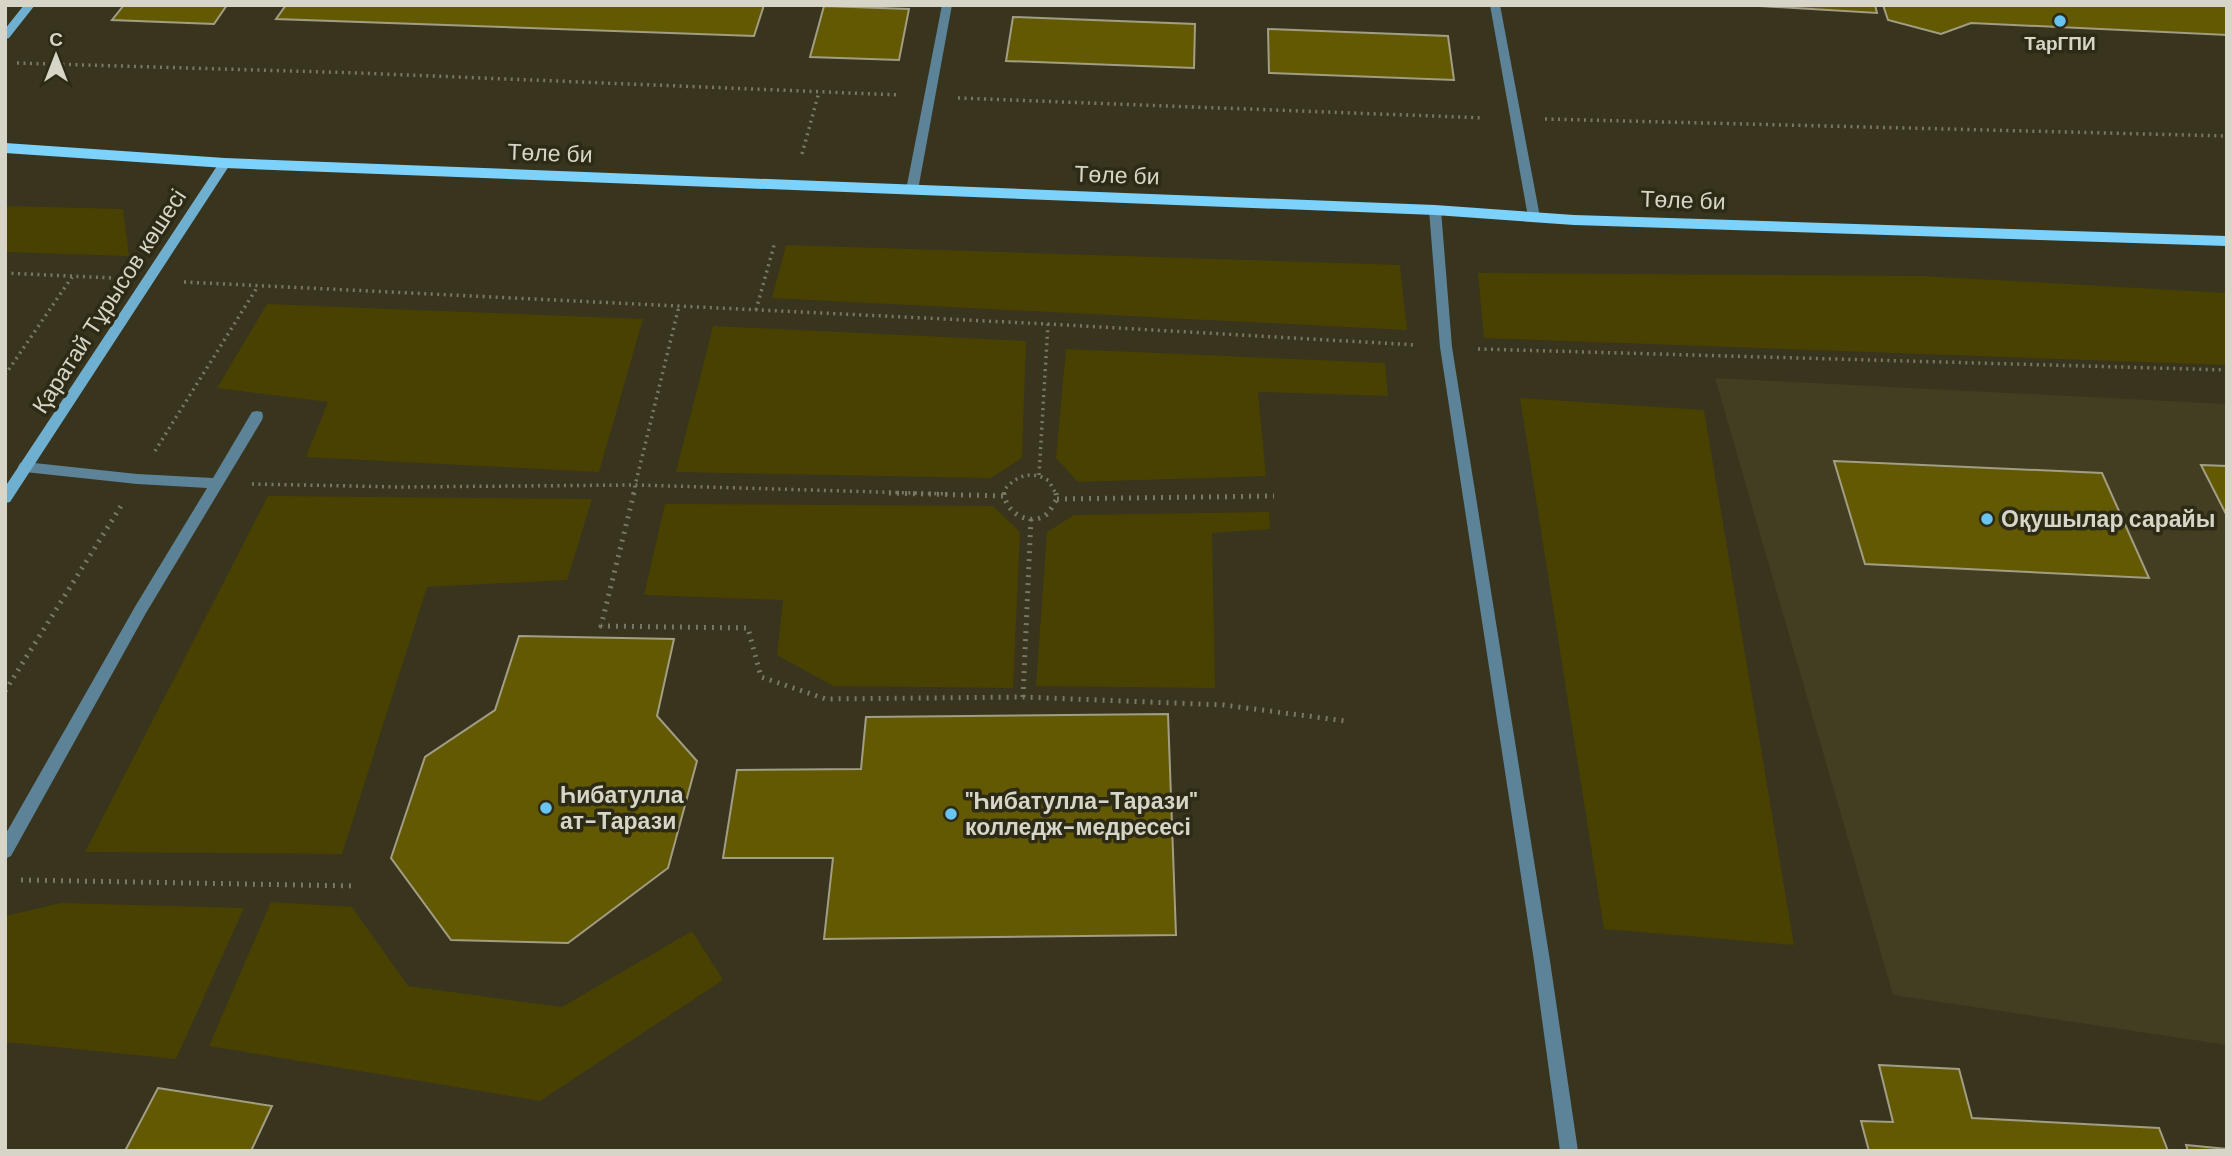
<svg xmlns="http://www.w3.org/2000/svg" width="2232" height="1156" viewBox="0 0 2232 1156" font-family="'DM Sans',sans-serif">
<rect width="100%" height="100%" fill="#38341e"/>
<path fill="#433e21" d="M1715,378l512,26v641l-334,-50z"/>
<path fill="#494101" d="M5,206l118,3 6,47 -124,-4z
M786,245l614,20 7,65 -635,-32z
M1478,273l445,3 304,17v72l-743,-27z
M267,304l376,15 -44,153 -293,-15 22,-55 -111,-14z
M713,326l313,15 -4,117 -31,20 -315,-6z
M1066,349l319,14 3,33 -130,-4 8,84 -188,6 -22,-24z
M1520,398l184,12 90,535 -190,-16z
M268,496l324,3 -25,81 -140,7 -85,267 -257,-2z
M665,504l328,2 27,26 -7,156 -180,-2 -56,-31 6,-55 -139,-5z
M1269,512l1,17 -58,4 3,155 -179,-2 11,-154 27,-17z
M271,902l81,5 56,79 154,21 130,-76 31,49 -183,121 -331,-55z
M61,903l183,5 -68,151 -171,-17v-126z"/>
<path fill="#645903" stroke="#a19e84" stroke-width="2" d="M124,5h103l-13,19 -102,-4z
M286,5h478l-10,31 -478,-17z
M1744,5h131l2,8z
M1883,5h344v30l-256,-12 -30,11 -53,-14z
M824,6l85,3 -10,51 -89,-3z
M1013,17l182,7 -1,44 -188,-7z
M1268,29l180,7 6,44 -185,-7z
M1834,461l268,12 47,105 -284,-14z
M2201,465l26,1v50z
M519,636l155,3 -17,77 40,45 -29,107 -100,75 -117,-3 -60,-82 34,-101 70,-47z
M1168,714l8,221 -352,4 9,-81h-110l14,-88 124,-1 5,-52z
M1879,1065l80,4 13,49 187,10 9,23h-299l-8,-30 32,1z
M158,1088l114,18 -21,45h-126z
M2186,1145l41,4v2h-39z"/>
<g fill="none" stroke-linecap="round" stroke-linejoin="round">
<path stroke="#7a7764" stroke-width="3.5" stroke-dasharray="2 4.5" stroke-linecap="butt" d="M17,63l342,10 541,22
M958,98l526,20
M1545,119l682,17
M802,154l17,-62
M5,273l108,5
M184,282l864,42 368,21
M756,310l19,-68
M1478,349l749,21
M5,375l67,-98
M155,451l103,-165
M1039,475l9,-151
M252,484l149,3 235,-2 312,9
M633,494l46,-188
M1004,494v-4c13,-15 28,-20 45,-9l7,13"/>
<path stroke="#7a7764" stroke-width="5" stroke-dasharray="2 6" stroke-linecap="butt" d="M634,493l-33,133 147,2 13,49 65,22 197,-2 201,8 121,16
M889,493l114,3
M1004,493c1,19 26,35 43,21 4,-4 7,-11 10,-15l-1,-6
M1057,499l217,-3
M5,691l116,-185
M1023,697l8,-179
M21,880l335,6"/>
<path fill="#5c8397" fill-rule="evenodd" d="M942,5h10l-34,185 -6,4 -6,-4z
M257,411l5,1 1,4 -1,4 -116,193 -135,243 -6,3v-24l131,-230 71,-117 -70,-4 -112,-12 -5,-1 -2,-4 2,-4 5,-1 112,12 76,4 39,-66z"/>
<path fill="#5c8397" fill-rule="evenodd" d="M1490,5h10l40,212 -6,4 -6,-4z
M1435,206l6,4 11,137 98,614 28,190h-18l-26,-190 -94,-614 -11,-137z"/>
<path fill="#6fb0d0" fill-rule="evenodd" d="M24,5h11l-26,33 -4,1v-10z
M225,159l6,4 -2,3 -219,336 -5,1v-16l216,-327z"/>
<path fill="#7dd2fc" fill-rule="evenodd" d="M5,143l220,15 1210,47 139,10 653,21v10l-653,-21 -139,-10 -1210,-47 -220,-15z"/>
</g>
<g fill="#68c4f0" stroke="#2d2a15" stroke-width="2.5">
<circle cx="2060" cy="21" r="7"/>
<circle cx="1987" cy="519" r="7"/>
<circle cx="546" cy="808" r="7"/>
<circle cx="951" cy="814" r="7"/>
</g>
<g text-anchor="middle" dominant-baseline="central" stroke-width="7" stroke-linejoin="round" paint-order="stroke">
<g font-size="19" font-weight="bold" fill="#d6d5c7" stroke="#2d2a15">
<text x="2060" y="43">ТарГПИ</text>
</g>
<g font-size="23" fill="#d6d5c7" stroke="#2d2a15">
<text transform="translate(550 153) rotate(2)">Төле би</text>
<text transform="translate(1117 175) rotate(2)">Төле би</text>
<text transform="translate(1683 200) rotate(2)">Төле би</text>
<text transform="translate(109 301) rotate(-57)">Қаратай Тұрысов көшесі</text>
</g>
<g font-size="23" font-weight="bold" fill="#d6d5c7" stroke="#2d2a15" text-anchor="start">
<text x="2001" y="519">Оқушылар сарайы</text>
<text x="560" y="795">Һибатулла<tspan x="560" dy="26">ат-Тарази</tspan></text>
<text x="965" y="801">"Һибатулла-Тарази"<tspan x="965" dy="26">колледж-медресесі</tspan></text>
</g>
</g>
<rect width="2232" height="1156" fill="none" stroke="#d6d5c7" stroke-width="14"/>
<g transform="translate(56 56)" stroke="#2d2a15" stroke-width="5" paint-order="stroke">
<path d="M0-5L12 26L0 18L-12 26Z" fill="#d6d5c7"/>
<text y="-10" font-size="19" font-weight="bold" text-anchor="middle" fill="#d6d5c7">С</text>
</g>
</svg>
